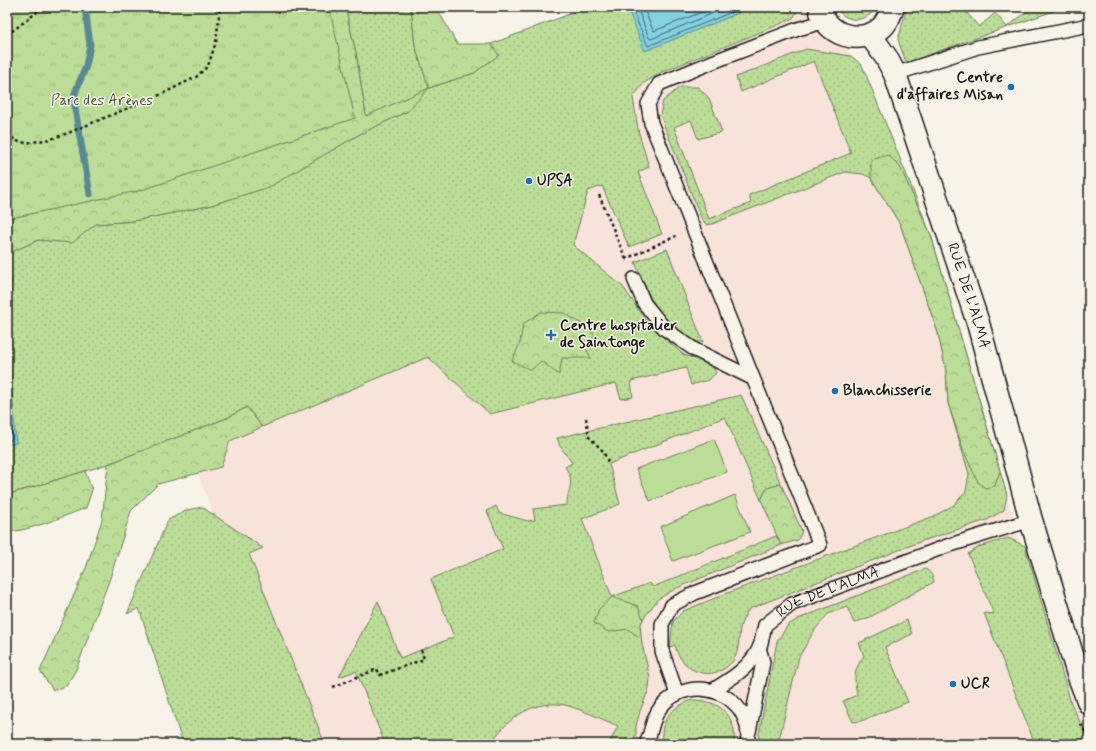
<svg xmlns="http://www.w3.org/2000/svg" width="1096" height="751" viewBox="0 0 1096 751" font-family="Mynerve,sans-serif">
<defs>
<pattern id="grass-dots" width="8" height="8" patternUnits="userSpaceOnUse"><rect width="8" height="8" fill="#bcdd97"/><path d="M2 2h.1M6 6h.1" fill="none" stroke="#a1bd82" stroke-width="1.8" stroke-linecap="round"/></pattern>
<pattern id="forest-crowns" width="20" height="18" patternUnits="userSpaceOnUse"><rect width="20" height="18" fill="#bcdd97"/><path d="M2 6a3 3 0 1 1 6 0M12 15a3 3 0 1 1 6 0" fill="none" stroke="#a1bd82"/></pattern>
<pattern id="park-tufts" width="24" height="20" patternUnits="userSpaceOnUse"><rect width="24" height="20" fill="#bcdd97"/><path d="M3 7l-1-3M5 7V3M7 7l1-3M15 17l-1-3M17 17v-4M19 17l1-3" fill="none" stroke="#a1bd82"/></pattern>
</defs>
<rect width="100%" height="100%" fill="#f7f3e8"/>
<filter id="ink" filterUnits="userSpaceOnUse"><feTurbulence type="fractalNoise" baseFrequency=".025" numOctaves="2"/><feDisplacementMap in="SourceGraphic" scale="8" xChannelSelector="R" yChannelSelector="G"/><feConvolveMatrix kernelMatrix="1 2 1 2 8 2 1 2 1" color-interpolation-filters="sRGB"/></filter>
<g filter="url(#ink)">
<path fill="#f8e3da" d="M587,7h240l60,123 44,105 69,236 18,65 71,180v28h-782l-220,-544z"/>
<path fill="url(#grass-dots)" stroke="#6c7c5a" d="M345,7h66l4,39 14,42 45,-15 24,-18 -7,-11 97,-37h212l-7,11 -15,7 -116,47 -18,11 -11,14 5,33 11,37 -11,5 24,62 -33,13 -27,-61 -14,5 -15,54 50,42 26,38 35,30 27,9 5,9 -7,7 -18,5 -5,-17 -55,13 2,16 -12,2 -5,-16 -126,31 -62,-57 -166,70 -15,-20 -20,11 -119,46 -101,31v-210l5,-3 -5,-18v-10l31,-14 34,2 24,-18 37,-3 75,-15 60,-19 92,-53 48,-23 -42,5 -10,-63z
M836,7h40c-8,16 -31,17 -40,0z
M907,7h55l17,20 16,-14 12,14 26,-20h32l-157,55 -3,-2 -7,-20z
M806,49l45,7 11,9 69,170 76,260 -3,15 -17,10 -65,21 -173,68c-4,6 -8,13 -9,20 -2,14 0,27 -12,37 -21,17 -48,3 -53,-21l-5,2 3,-25 10,-11 47,-19 204,-76 20,-11 12,-14 3,-17 -21,-71 -2,-32 -8,-38 -38,-109 -29,-46 -8,-4 -18,-2 -133,52 -5,1 -5,-5 -42,-105 3,-14 17,-14h18l11,11 13,34 -24,7 -7,-19 -17,7 35,92 42,-16 -2,-8 102,-42 -37,-92 -73,31 -5,-15z
M667,249l36,93c-6,1 -13,-4 -17,-7 -31,-19 -38,-42 -51,-73z
M741,395l40,89 -14,4 -6,12 -36,-83 -116,47 11,40 -38,15 30,78 38,-14 3,4 123,-51 5,9 -104,43 -19,11 -15,20 -3,7 2,18 8,34 -1,11 -9,22 -4,15v8l-5,10h-22l9,-18c-16,-7 -33,-15 -49,-20 -32,-9 -63,12 -78,38h-106l-29,-73 -17,6 39,-76 22,57 54,-21 -23,-58 72,-30 -16,-38 9,-5 3,7 29,8 7,-1 -2,-11 34,-4c-1,-15 10,-22 -2,-38l7,-4 -12,-17 -3,-8z
M202,507l61,41 -14,6 76,190h-142l-44,-136 -12,6 41,-94 19,-10z
M1008,538l17,8 46,157 11,23 7,12v6h-54l-51,-131 10,1 -26,-60 11,-7z
M925,569c6,3 8,7 9,13l-64,35 -16,6 -7,-16 -19,7 -14,17 -15,26 -19,78 -1,9h-22l20,-103 11,-16 10,-6z
M907,620l5,14 -27,13 23,55 -47,19 -8,1 -10,-21 14,-6c-3,-18 -4,-25 7,-39l-5,-13z
M692,700c28,0 45,15 42,44h-72c-2,-24 8,-36 30,-44z"/>
<path fill="url(#forest-crowns)" stroke="#6c7c5a" d="M312,7h33l11,46 10,63 63,-28 -14,-42 -4,-39h28l1,7 17,30h34l8,11 -25,18 -45,15 -21,23 -48,23 -91,53 -61,19 -75,15 -37,3 -24,19 -34,-3 -31,14v-116z
M888,155l12,12 31,68 69,236 -5,15 -10,2 -7,-6 -14,-30 -16,-49 -2,-32 -8,-38 -38,-109 -29,-46v-18z
M541,312l23,1 26,16 8,13 -16,-1 9,17h-29l-3,17 -18,-14 -10,9 -19,-9 8,-18 3,-19z
M247,407l15,20 -32,14 -9,26 -63,17 -27,27 -21,67 -34,92 -10,16 -13,4 -13,-19 46,-103 16,-48 6,-56 119,-46z
M85,471l7,19 -6,18c-22,8 -56,23 -79,24v-37z
M781,484l21,47 -4,9 -17,5 -20,-45 6,-12z
M612,597l26,9 5,13 -3,7 1,8 -3,2 -10,-7 -20,3 -14,-9 5,-14z"/>
<path fill="url(#park-tufts)" stroke="#6c7c5a" d="M7,7h322l26,111 -213,72 -135,29z"/>
<path fill="#bcdd97" stroke="#6c7c5a" d="M714,439l13,33 -77,29 -14,-32z
M735,495l15,37 -77,29 -13,-34z"/>
<path fill="#83d1e1" stroke="#5a8992" d="M627,7h109l3,6 -94,38z
M7,327l9,116 -9,2z"/>
<g fill="none" stroke-linecap="round" stroke-linejoin="round">
<path stroke="#45646b" stroke-width="1" d="M631,7l16,37 1,2 84,-34 1,-5
M637,7l12,31 2,1 77,-32
M643,7l10,23 1,1 61,-24
M7,378l5,60 -1,2 -4,1"/>
<path stroke="#5a8992" stroke-width="7" d="M85,7l5,38 -4,21 -11,27v16l15,85"/>
<g stroke="#1c1c1c" stroke-width="16">
<g id="lane">
<path d="M895,74l83,-27 111,-22"/>
<path d="M634,279l10,24 21,26 30,21 57,28"/>
<path id="s1" d="M713,690c18,-11 36,-22 46,-41 3,-7 4,-17 6,-24l27,-21 155,-58 84,-26"/>
<path d="M677,694l-15,-43v-27l10,-19 23,-12 125,-48 -169,-422 -3,-19 11,-20 56,-23 83,-32 28,-8"/>
<path d="M749,732l14,-70 -4,-14"/>
<path d="M646,744c6,-12 6,-27 15,-37 31,-38 95,-11 86,37"/>
</g>
</g>
<g stroke="#1c1c1c" stroke-width="25">
<g id="street">
<path d="M820,7c4,28 40,39 61,21 6,-5 9,-13 12,-21"/>
<path id="s2" d="M870,35l16,22 9,17 83,249 53,197 47,154 11,29"/>
</g>
</g>
<path stroke="#1c1c1c" stroke-width="2.5" stroke-dasharray="3 3" stroke-linecap="butt" d="M7,35l29,-22 5,-6
M7,127l3,9 6,5 10,2 25,-4 17,-6 94,-39 34,-17 12,-11 8,-24 4,-35
M7,147l3,-11
M599,195l28,67
M625,259l51,-23
M586,418l3,19 14,14 6,13
M333,687l44,-18 3,6 44,-16 -3,-9
M1081,724l8,14"/>
<use href="#lane" stroke="#f7f3e8" stroke-width="13"/>
<use href="#street" stroke="#f7f3e8" stroke-width="22"/>
</g>
</g>
<g fill="#1f6fb2" stroke="#f7f3e8" stroke-width="1.5">
<circle cx="1011" cy="87" r="4"/>
<circle cx="529" cy="181" r="4"/>
<path d="M549 329h4v4h4v4h-4v4h-4v-4h-4v-4h4z"/>
<circle cx="835" cy="391" r="4"/>
<circle cx="953" cy="684" r="4"/>
</g>
<g text-anchor="middle" dominant-baseline="central" stroke-width="3" stroke-linejoin="round" paint-order="stroke">
<g font-size="15" font-weight="bold" fill="#1c1c1c" stroke="#f7f3e8" text-anchor="start">
<text x="1003" y="78" text-anchor="end">Centre<tspan x="1003" dy="17">d'affaires Misan</tspan></text>
<text x="537" y="181">UPSA</text>
<text x="560" y="326">Centre hospitalier<tspan x="560" dy="17">de Saintonge</tspan></text>
<text x="843" y="391">Blanchisserie</text>
<text x="961" y="684">UCR</text>
</g>
<g font-size="15" fill="#4c5641" stroke="#f7f3e8">
<text x="102" y="101">Parc des Arènes</text>
</g>
<g font-size="15" fill="#1c1c1c" stroke="#f7f3e8">
<text stroke="none"><textPath href="#s2" startOffset="280">RUE DE L'ALMA</textPath></text>
<text stroke="none"><textPath href="#s1" startOffset="159">RUE DE L'ALMA</textPath></text>
</g>
</g>
<rect width="1096" height="751" fill="none" stroke="#f7f3e8" stroke-width="24"/>
<rect x="12" y="12" width="1072" height="727" fill="none" stroke="#1c1c1c" stroke-width="1.5" filter="url(#ink)"/>
</svg>
